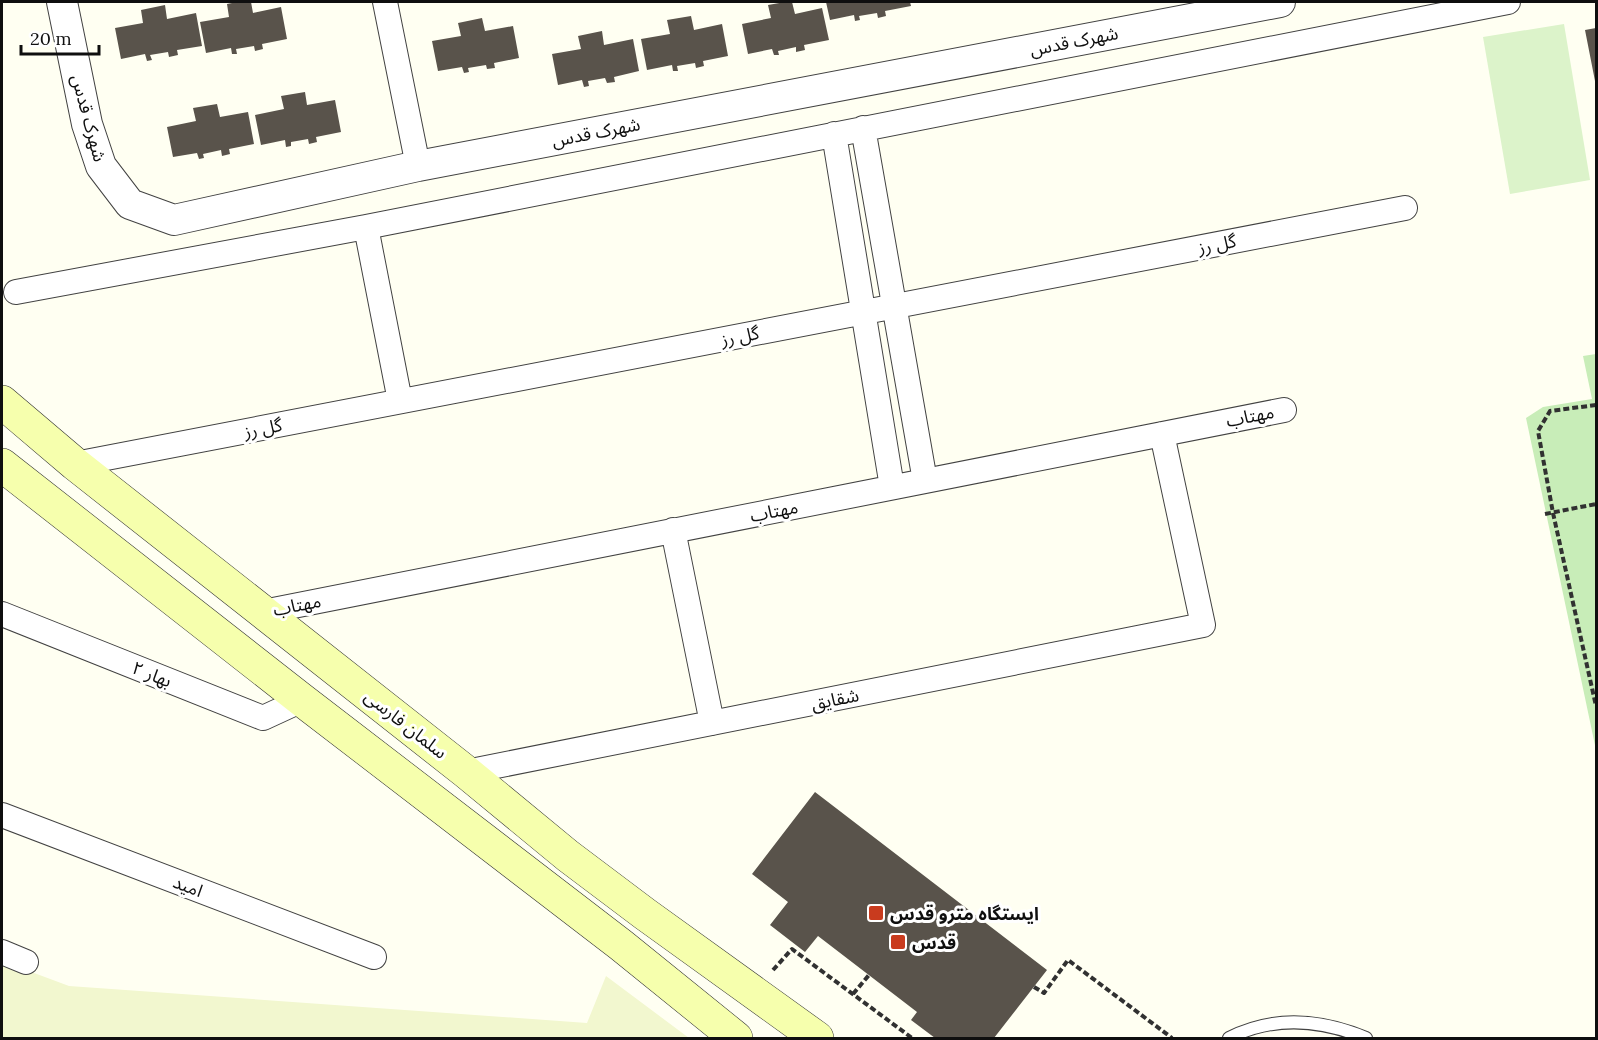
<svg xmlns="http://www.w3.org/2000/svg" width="1598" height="1040" viewBox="0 0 1598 1040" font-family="Lora,'Noto Sans Arabic',serif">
<rect width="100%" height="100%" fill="#fffff2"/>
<path fill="#f2f7cf" d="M2,961l67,25 518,37 19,-47 83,62h-687z"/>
<path fill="#c8edb8" d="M1596,354v396l-70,-332 17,-11 49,-8 -9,-43z"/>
<path fill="#dcf3ca" d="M1564,24l26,156 -80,14 -27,-157z"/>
<path fill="#59534b" d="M237,2h14l2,11 28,-6 6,32 -25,5 1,5 -8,2 -1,-5 -18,3 1,5h-5l-1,-6 -25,5 -6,-31 29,-5 -2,-13z
M785,2h7l3,12 27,-6 7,32 -25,5 1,5 -9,2v-5l-18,4 1,4h-5l-2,-6 -24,5 -6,-30 29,-6 -3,-13z
M826,2h84l1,4 -26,5 1,5 -8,2 -1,-5 -18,3 1,4 -5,1 -1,-6 -24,5z
M165,5l2,14 29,-6 6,33 -25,4 1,5 -9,2 -1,-5 -18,3 2,5 -5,1 -2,-7 -24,5 -6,-31 28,-5 -2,-13z
M691,16l3,14 28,-6 6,32 -25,5 1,5 -8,2 -1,-5 -18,3 1,5h-5l-1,-6 -25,5 -6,-31 29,-5 -3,-14z
M482,18l3,13 28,-5 6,32 -25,5 1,5 -8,1 -1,-4 -18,3 1,4 -5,1 -2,-6 -24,4 -6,-30 29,-5 -3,-13z
M1596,28v53h-1l-10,-51z
M602,31l2,14 29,-6 6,32 -25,6 1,5 -8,1 -2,-5 -17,3 1,5 -5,1 -2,-7 -24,5 -6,-31 29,-5 -3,-13z
M305,92l2,13 28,-5 6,32 -25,5 1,5 -8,2 -1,-5 -17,3v4l-5,1 -1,-7 -24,5 -6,-30 29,-6 -3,-13z
M217,104l3,13 28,-5 6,32 -25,5 1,5 -8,2 -1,-6 -18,4 1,4 -5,1 -2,-6 -24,4 -6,-30 29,-6 -3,-13z
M815,792l232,178 -53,68h-59l-24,-18 6,-8 -99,-76 -13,16 -35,-27 18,-23 -36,-28z"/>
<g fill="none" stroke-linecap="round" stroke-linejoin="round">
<g stroke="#424242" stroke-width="14">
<path id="service" d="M1229,1038c45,-23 91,-19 137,0"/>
</g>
<g stroke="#424242" stroke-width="26">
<path id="minor" d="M385,2l33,164
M863,128l62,353
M834,134l58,353
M366,227l34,174
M16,292l350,-65 1142,-225
M75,464l1330,-256
M673,530l39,193
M263,612l1021,-202
M2,614l261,104 39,-18
M466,772l737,-147 -41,-191
M2,815l372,142
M2,952l24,10"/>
</g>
<g stroke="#424242" stroke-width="32">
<path id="tertiary" d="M62,2l25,122 14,42 29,38 44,16 244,-54 862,-164"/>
</g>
<g stroke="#313131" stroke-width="34">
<path id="secondary" d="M2,402l73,62 391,308 102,84 77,58 172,124
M2,465l300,235 319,245 115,93"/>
</g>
<path stroke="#313131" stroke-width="4" stroke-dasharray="6 3" stroke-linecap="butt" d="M1596,405l-46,6 -12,20 15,82 43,193
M1545,514l51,-10
M773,970l19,-21 120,89
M1034,987l10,6 24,-33 104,78
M853,994l16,-19"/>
<use href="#service" stroke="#fff" stroke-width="12"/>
<use href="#minor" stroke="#fff" stroke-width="24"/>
<use href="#tertiary" stroke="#fff" stroke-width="30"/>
<use href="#secondary" stroke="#f6ffad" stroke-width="33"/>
</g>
<g fill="#c93b1e" stroke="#fff" stroke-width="2">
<rect x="868" y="905" width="16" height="16" rx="3"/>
<rect x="890" y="934" width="16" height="16" rx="3"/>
</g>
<g text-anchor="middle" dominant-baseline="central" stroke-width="6" stroke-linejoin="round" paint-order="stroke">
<g font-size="18" fill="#0f0f0f" stroke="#fff">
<text transform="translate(1074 41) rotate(-11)">شهرک قدس</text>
<text transform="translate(89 118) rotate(75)">شهرک قدس</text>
<text transform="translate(596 132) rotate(-11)">شهرک قدس</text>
<text transform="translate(1217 244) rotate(-11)">گل رز</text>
<text transform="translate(740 336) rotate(-11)">گل رز</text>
<text transform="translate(1250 416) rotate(-11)">مهتاب</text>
<text transform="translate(263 428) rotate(-11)">گل رز</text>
<text transform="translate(774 511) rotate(-11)">مهتاب</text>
<text transform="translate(297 605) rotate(-11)">مهتاب</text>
<text transform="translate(152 674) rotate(22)">بهار ۲</text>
<text transform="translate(835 699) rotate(-11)">شقايق</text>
<text transform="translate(406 724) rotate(38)">سلمان فارسی</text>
<text transform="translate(188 886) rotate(21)">امید</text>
</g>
<g font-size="18" font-weight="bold" fill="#0f0f0f" stroke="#fff" text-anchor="start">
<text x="890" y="913">ایستگاه مترو قدس</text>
<text x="912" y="942">قدس</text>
</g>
</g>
<rect width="1598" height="1040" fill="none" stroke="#0f0f0f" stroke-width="6"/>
<path d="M21 45v9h78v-9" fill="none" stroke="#0f0f0f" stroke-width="3"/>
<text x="30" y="45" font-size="18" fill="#0f0f0f" stroke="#ffffff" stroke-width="4.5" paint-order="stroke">20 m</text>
</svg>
